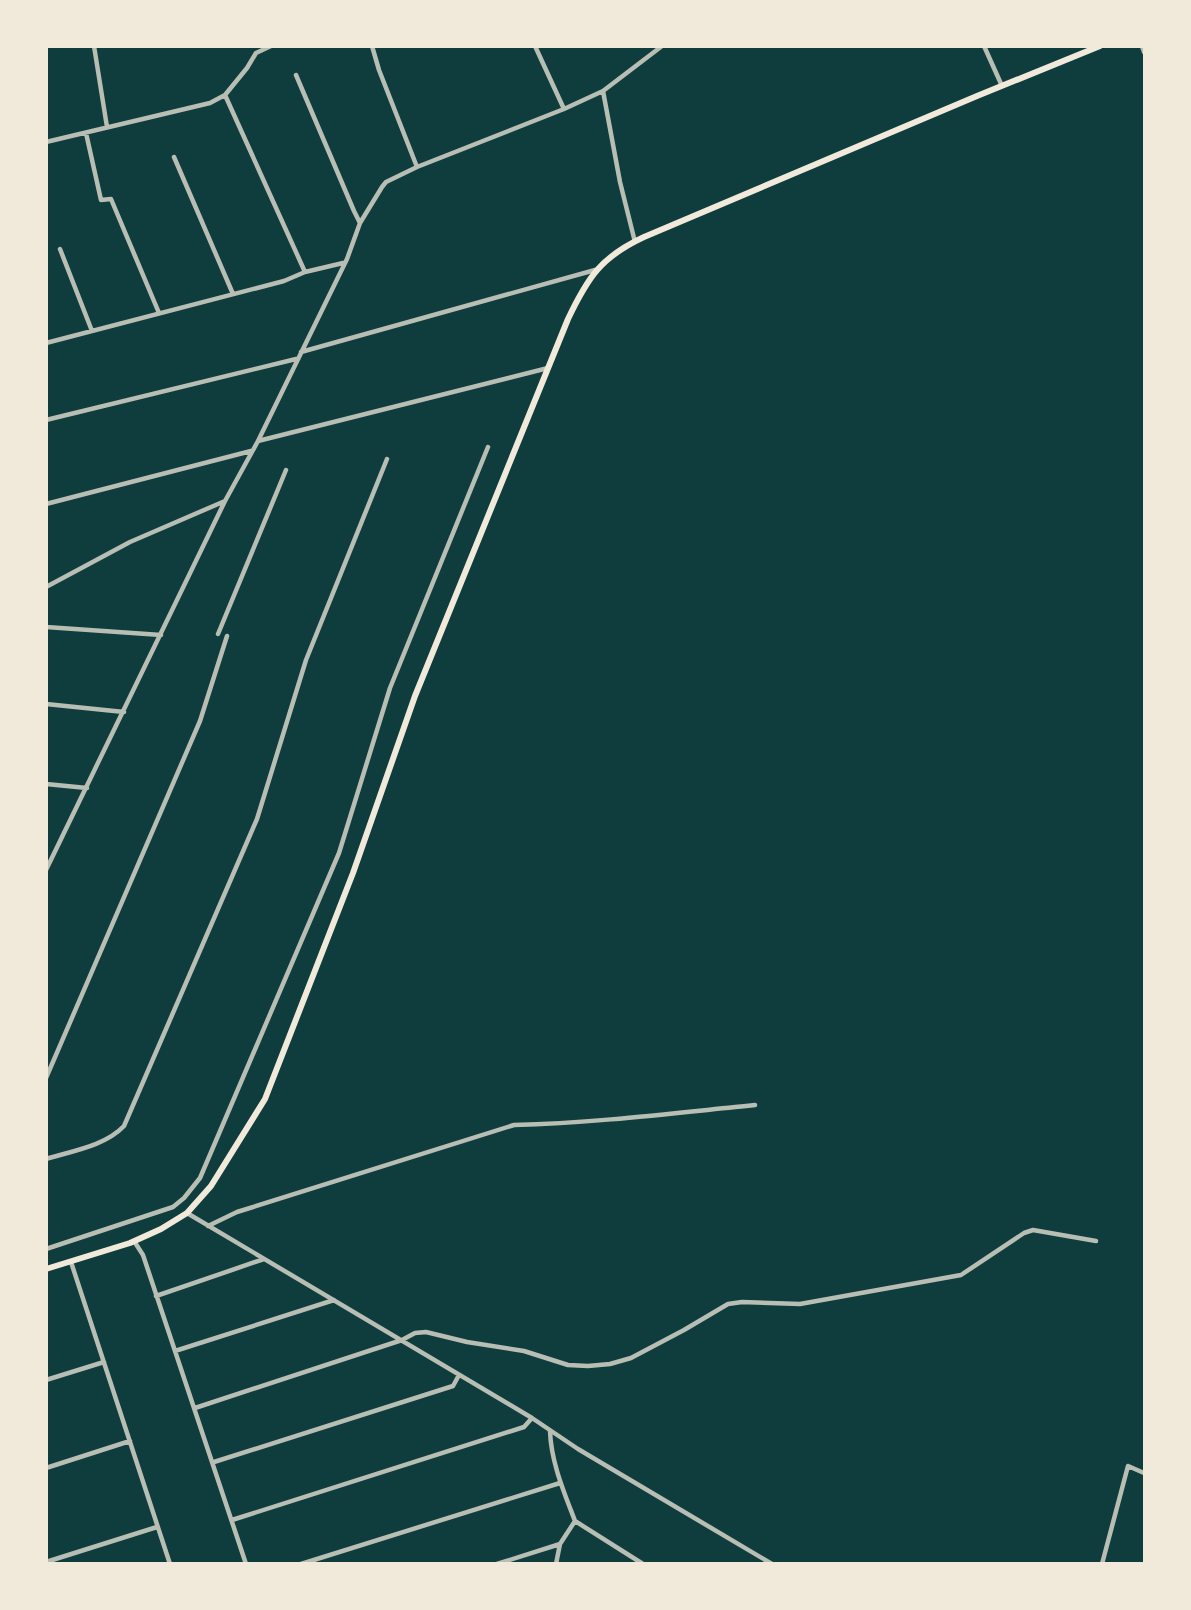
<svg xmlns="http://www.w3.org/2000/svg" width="1191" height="1610" viewBox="0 0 1191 1610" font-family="'Sofia Sans Condensed',sans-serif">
<rect width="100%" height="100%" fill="#0f3d3e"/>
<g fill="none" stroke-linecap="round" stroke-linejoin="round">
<path stroke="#b8beb3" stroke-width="4.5" d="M94,46l13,81
M372,46l7,24 38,97
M535,46l29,63
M984,46l18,40
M1142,46l2,6
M296,75l58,136 6,12
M603,91l17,91 15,60
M225,95l80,177
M86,133l15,67 10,-1 48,114
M46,142l164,-39 15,-8 22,-27 9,-15 15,-7
M174,157l59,137
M60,249l32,82
M46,343l238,-62 21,-9 38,-9
M301,352l294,-82
M46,420l250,-61
M258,441l290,-73
M46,504l205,-53
M46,587l84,-45 95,-41
M46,627l115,8
M218,634l68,-164
M46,704l78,8
M46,784l41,4
M46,870l179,-369 33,-60 89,-182 13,-36 22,-36 4,-5 31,-15 147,-58 39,-18 59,-45
M46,1078l154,-357 27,-85
M46,1159c26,-8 59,-13 78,-33l133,-307 49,-159 81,-201
M187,1213l345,205 46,31 194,115
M208,1226l29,-14 277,-87c81,-2 161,-12 241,-20
M134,1241l9,14 103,309
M46,1249l127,-42 11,-9 16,-20 139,-325 51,-165 98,-241
M71,1262l99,302
M156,1296l108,-37
M175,1351l159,-51
M46,1380l58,-18
M195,1408l207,-68 13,-7 11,-1 41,10 57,9 44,14 20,1 22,-2 21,-6 53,-28 44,-26 14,-2 58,2 161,-29 63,-42 9,-3 63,11
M550,1431c1,31 14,61 25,90l-15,23 -4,20
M214,1462l239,-76 6,-11
M46,1468l84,-27
M232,1520l292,-93 8,-9
M575,1521l68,43
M46,1562l111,-35
M301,1564l259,-81
M497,1564l63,-20
M1102,1564l26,-98 16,7"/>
<path stroke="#f1e9da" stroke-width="6" d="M46,1269l84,-26 31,-14 26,-16 24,-27 54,-87 88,-226 62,-177 153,-377c20,-42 33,-62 76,-82l333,-141 123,-50"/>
</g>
<rect width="1191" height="1610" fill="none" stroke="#f1e9da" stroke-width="96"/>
</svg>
